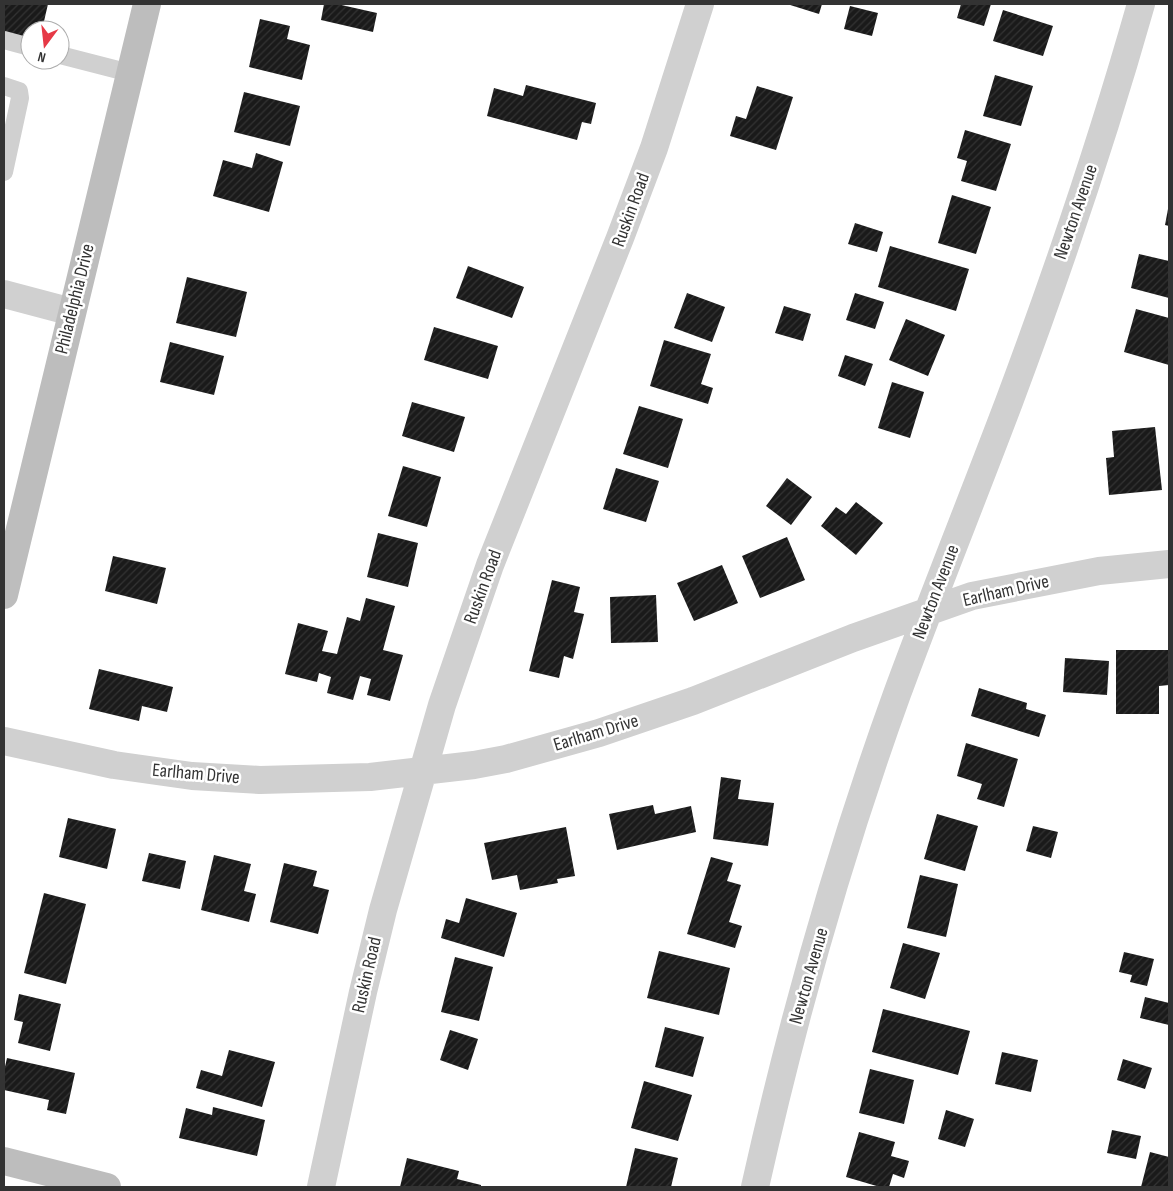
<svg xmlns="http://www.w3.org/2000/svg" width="1173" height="1191" viewBox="0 0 1173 1191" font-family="'Sofia Sans Condensed',sans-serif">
<defs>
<pattern id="building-hatch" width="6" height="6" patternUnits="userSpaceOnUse" patternTransform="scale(1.25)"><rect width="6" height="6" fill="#1a1a1a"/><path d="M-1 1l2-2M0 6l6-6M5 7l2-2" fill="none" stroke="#333"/></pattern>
</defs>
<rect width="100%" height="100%" fill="#fff"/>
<path fill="url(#building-hatch)" d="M4,4h44l-6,26h-12v10l-26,-6z
M324,4h13l40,9 -4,19 -52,-12z
M787,4h35l-3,10z
M961,4h30l-7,22 -27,-8z
M850,6l28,7 -6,23 -28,-7z
M1003,10l50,16 -10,30 -50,-15z
M260,19l30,7 -3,13 23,6 -8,35 -53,-13z
M995,75l38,11 -12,40 -38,-10z
M526,85l70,18 -5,21 -9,-2 -5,18 -90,-24 7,-28 29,8z
M757,86l36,11 -17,53 -46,-14 6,-20 10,3z
M244,92l56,14 -10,40 -56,-14z
M965,130l46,14 -15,47 -35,-10 6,-20 -10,-3z
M256,153l27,9 -14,50 -56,-16 10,-36 29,8z
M952,195l39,12 -15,47 -38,-11z
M1168,209h1v17l-4,-1z
M855,223l28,9 -6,20 -29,-8z
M890,246l79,23 -13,42 -78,-24z
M1139,254l30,7v37l-38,-10z
M468,266l56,21 -12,31 -56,-20z
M187,277l60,15 -11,45 -60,-14z
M687,293l38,14 -13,35 -38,-14z
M855,293l29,9 -9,27 -29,-9z
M784,306l27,8 -8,27 -28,-8z
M1136,309l33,9v47l-45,-13z
M906,319l39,16 -17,41 -39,-16z
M434,327l64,19 -10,33 -64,-19z
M664,340l47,14 -10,30 12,4 -5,16 -58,-18z
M170,342l54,14 -10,39 -54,-13z
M845,355l28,9 -8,22 -27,-10z
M892,382l32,10 -14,46 -32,-10z
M412,402l53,15 -11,35 -52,-16z
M639,406l44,13 -15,49 -45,-14z
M1155,427l7,63 -53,5 -3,-37 8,-1 -2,-26z
M403,466l38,11 -14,50 -39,-11z
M616,468l43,13 -13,41 -43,-13z
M787,478l25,19 -21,28 -25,-19z
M856,502l27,21 -27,32 -35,-29 15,-19 10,7z
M378,533l40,10 -10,44 -41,-10z
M787,537l18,43 -45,18 -18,-42z
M113,556l53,12 -9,36 -52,-13z
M722,565l16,38 -44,18 -17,-38z
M552,580l28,7 -6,25 10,2 -11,45 -9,-3 -5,22 -30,-7z
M656,595l2,47 -47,1 -1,-46z
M366,598l29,8 -12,44 20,5 -13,46 -23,-6 4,-16 -11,-3 -7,24 -26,-7 4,-16 -12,-4 -2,9 -32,-8 13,-51 30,8 -6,20 15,3 10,-37 13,4z
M1116,650h53v35l-10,1v28h-43z
M1065,658l44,3 -2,34 -44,-3z
M99,669l74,18 -6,25 -25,-6 -3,15 -50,-12z
M979,688l48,15 -1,6 20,6 -7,22 -68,-21z
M966,743l52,16 -14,48 -27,-8 5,-15 -25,-8z
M721,777l20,3 -3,19 36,4 -6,43 -55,-7z
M653,805l2,9 36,-8 5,26 -79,18 -8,-36z
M937,814l41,12 -13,45 -41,-12z
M68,818l48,11 -9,40 -48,-12z
M1033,826l25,6 -7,26 -25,-7z
M566,827l9,49 -18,3 1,4 -38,7 -3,-15 -25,5 -8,-37z
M149,853l37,8 -6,28 -38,-8z
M214,855l37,9 -7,27 12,3 -7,28 -48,-12z
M711,857l22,6 -6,18 14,4 -12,37 13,4 -7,22 -48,-14z
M284,863l33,8 -4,15 16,4 -11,44 -48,-12z
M920,875l38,9 -12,53 -39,-9z
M44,893l42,11 -20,80 -42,-11z
M466,898l51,15 -13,44 -63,-19 5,-19 13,4z
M903,943l37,10 -15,46 -35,-11z
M659,951l71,17 -11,47 -72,-17z
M1124,952l30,7 -7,27 -17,-4 2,-7 -13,-3z
M455,957l38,10 -14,54 -38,-9z
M19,994l42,10 -11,47 -32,-8 5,-21 -9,-2z
M1145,997l24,6v22l-29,-7z
M883,1009l87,22 -12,44 -86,-23z
M665,1027l39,10 -11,40 -38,-10z
M450,1030l28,9 -10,31 -28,-10z
M229,1050l46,12 -13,45 -66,-19 5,-18 21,6z
M1002,1052l36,8 -7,32 -36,-8z
M7,1058l68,15 -9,41 -19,-4 2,-10 -45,-10v-19z
M1123,1059l29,9 -7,21 -28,-9z
M870,1069l44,11 -10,44 -45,-11z
M644,1081l48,14 -14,46 -47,-13z
M213,1107l52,13 -8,36 -78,-18 7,-30 26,7z
M946,1110l28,9 -9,28 -27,-8z
M1112,1130l29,6 -5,23 -29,-6z
M859,1132l36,10 -4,14 18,5 -5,17 -11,-4 -4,13h-9l-34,-10z
M635,1148l43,10 -7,29h-45z
M1150,1152l19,5v30h-28z
M407,1158l52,13 -2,8 24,6v2h-81z"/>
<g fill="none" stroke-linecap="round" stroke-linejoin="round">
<path stroke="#d0d0d0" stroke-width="18" d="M4,40l26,7
M60,55l70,18
M4,86l15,5 1,7 -16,74"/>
<path stroke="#d0d0d0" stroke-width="28" d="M4,294l68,18
M4,741l110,24 78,11 68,4 110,-3 104,-12 32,-6 93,-26 94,-32 160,-63 119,-42 127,-25 70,-7
M321,1187l42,-195 20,-82 59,-205 48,-140 130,-327 34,-90 46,-144
M755,1187c37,-165 84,-333 142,-493 36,-98 75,-194 112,-292 49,-131 94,-264 132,-398"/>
<path stroke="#bdbdbd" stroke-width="28" d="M4,595l143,-591
M4,1161l103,26"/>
</g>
<g text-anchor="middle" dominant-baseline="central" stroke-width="5" stroke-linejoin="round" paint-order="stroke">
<g font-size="19" fill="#333" stroke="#fff">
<text transform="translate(631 210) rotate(-70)">Ruskin Road</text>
<text transform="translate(1076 212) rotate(-71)">Newton Avenue</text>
<text transform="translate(75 299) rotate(-76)">Philadelphia Drive</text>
<text transform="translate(483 587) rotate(-70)">Ruskin Road</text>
<text transform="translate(1006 591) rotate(-13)">Earlham Drive</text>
<text transform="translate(936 592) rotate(-69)">Newton Avenue</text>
<text transform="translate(596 733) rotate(-17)">Earlham Drive</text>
<text transform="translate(196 774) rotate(5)">Earlham Drive</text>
<text transform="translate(367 975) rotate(-77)">Ruskin Road</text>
<text transform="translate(809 976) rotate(-74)">Newton Avenue</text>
</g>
</g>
<rect width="1173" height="1191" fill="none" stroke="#333333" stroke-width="10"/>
<g transform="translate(45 45) rotate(195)"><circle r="24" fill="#ffffff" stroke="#adadad"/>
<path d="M0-4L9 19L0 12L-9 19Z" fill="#e63946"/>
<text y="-8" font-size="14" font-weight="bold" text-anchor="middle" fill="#333333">N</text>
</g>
</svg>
